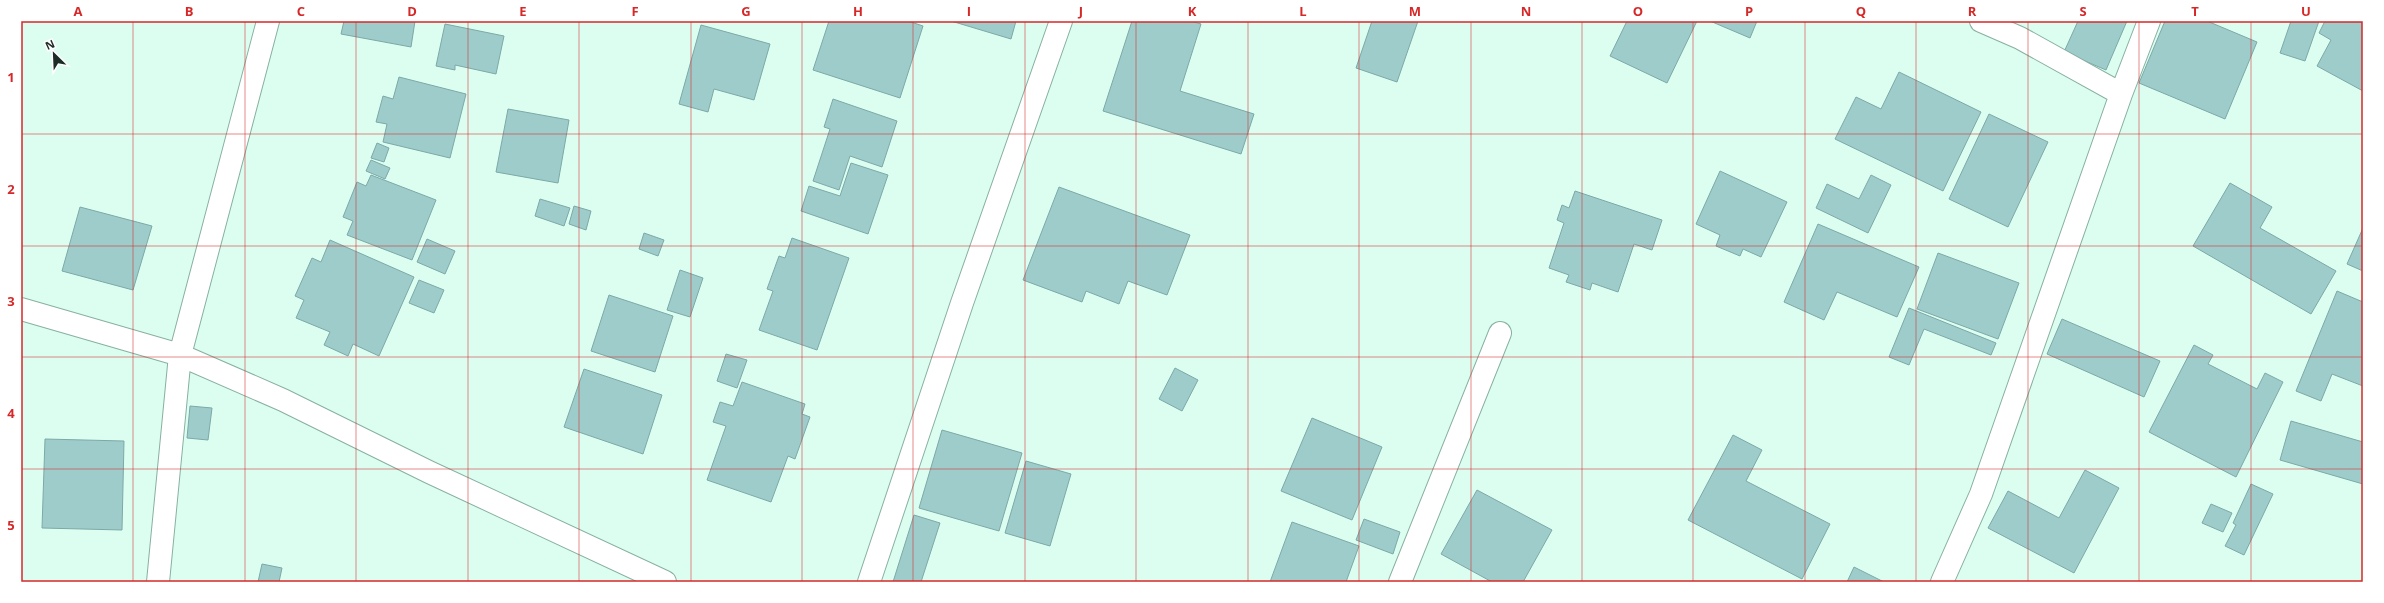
<svg xmlns="http://www.w3.org/2000/svg" width="2384" height="603" viewBox="0 0 2384 603" font-family="'Open Sans',sans-serif">
<rect width="100%" height="100%" fill="#dcfef1"/>
<path fill="#9eccca" stroke="#7ca9a7" d="M344,21h71l-4,26 -70,-13z
M829,21h79l15,5 -23,72 -87,-28z
M951,21h65l-5,18z
M1132,21h59l10,3 -21,67 74,23 -13,40 -138,-43z
M1372,21h46l-21,61 -41,-14z
M1627,21h70l-30,62 -57,-27z
M1710,21h47l-7,17z
M2078,21h49l-21,49 -42,-18z
M2165,21h42l50,21 -32,77 -86,-36z
M2291,21h28l-14,40 -25,-8z
M2325,21h38v70l-46,-25 14,-26 -12,-7z
M445,24l59,12 -8,38 -41,-9v5l-19,-4z
M701,25l69,19 -16,56 -40,-11 -6,23 -29,-8z
M1899,72l82,40 -38,79 -108,-52 21,-42 25,12z
M399,77l67,17 -16,64 -67,-16 4,-18 -11,-2 7,-26 10,3z
M833,99l64,22 -15,46 -32,-11 -11,34 -26,-9 17,-52 -6,-2z
M508,109l61,11 -11,63 -62,-11z
M1989,114l59,28 -40,85 -59,-28z
M377,143l12,5 -5,14 -13,-4z
M371,160l19,8 -5,11 -19,-8z
M851,163l37,12 -20,59 -67,-23 8,-25 31,10z
M1720,171l67,31 -26,55 -18,-8 -3,7 -24,-10 4,-11 -24,-11z
M371,175l65,25 -24,60 -65,-25 6,-14 -10,-4 14,-35 9,4z
M1871,175l20,10 -23,48 -52,-25 11,-24 32,15z
M2230,183l42,24 -12,21 76,43 -25,43 -118,-68z
M1059,187l131,48 -23,60 -39,-14 -9,23 -33,-13 -4,11 -59,-22z
M1575,191l87,29 -10,30 -18,-6 -16,48 -26,-9 -2,7 -24,-8 3,-7 -20,-7 15,-45 -7,-3 5,-15 7,3z
M540,199l30,9 -6,18 -29,-10z
M574,206l17,5 -5,19 -17,-6z
M80,207l72,19 -19,64 -71,-19z
M1818,224l101,43 -22,50 -60,-25 -13,28 -40,-18z
M2363,228v43l-16,-7z
M644,233l20,7 -6,16 -19,-7z
M792,238l57,20 -32,92 -58,-20 14,-39 -6,-2 12,-33 6,2z
M427,239l28,12 -10,23 -28,-12z
M330,240l84,37 -35,79 -26,-12 -5,12 -24,-11 6,-13 -34,-14 8,-18 -9,-4 17,-38 9,4z
M1938,253l81,30 -21,56 -81,-30z
M680,270l23,8 -13,39 -23,-7z
M419,280l25,10 -10,23 -25,-10z
M2337,291l26,11v84l-31,-12 -11,27 -25,-10z
M609,295l64,21 -18,56 -64,-21z
M1909,308l87,35 -5,12 -67,-26 -15,36 -20,-8z
M2062,319l98,42 -16,36 -97,-43z
M2194,345l19,10 -5,9 49,25 8,-16 18,9 -47,95 -87,-45z
M726,354l21,6 -10,28 -20,-7z
M1175,368l23,12 -16,31 -23,-12z
M584,369l78,26 -19,59 -79,-27z
M742,382l63,22 -3,10 8,3 -15,42 -7,-3 -17,46 -64,-22 19,-54 -13,-4 7,-20 13,4z
M190,406l22,2 -4,32 -21,-2z
M1312,418l70,29 -30,73 -71,-29z
M2291,421l72,21v42l-83,-24z
M942,430l80,23 -23,78 -80,-23z
M1733,435l29,15 -16,31 84,43 -28,55 -114,-59z
M45,439l79,2 -2,89 -80,-2z
M1026,461l45,13 -21,72 -45,-13z
M2085,470l34,18 -45,85 -86,-45 20,-37 51,27z
M2251,484l22,10 -29,61 -19,-9 11,-21 -3,-2z
M1477,490l75,40 -29,52h-31l-51,-28z
M2211,504l21,9 -9,19 -21,-9z
M914,515l26,8 -19,59h-28z
M1364,519l36,13 -7,22 -37,-14z
M1292,522l67,24 -13,36h-76z
M262,564l20,4 -3,14h-21z
M1854,567l30,15h-37z"/>
<g fill="none" stroke-linecap="round" stroke-linejoin="round">
<g stroke="#88b0a1" stroke-width="24">
<path id="minor" d="M1981,21l39,17 101,56
M21,309l159,46 103,45 146,72 236,110
M158,582l22,-227 88,-334
M869,582l93,-279 99,-282
M1400,582l100,-249
M1942,582l39,-88 140,-400 28,-73"/>
</g>
<use href="#minor" stroke="#fff" stroke-width="22"/>
</g>
<path fill="none" stroke="#d62828" stroke-width="1" stroke-opacity="0.55" d="M133,21v561M245,21v561M356,21v561M468,21v561M579,21v561M691,21v561M802,21v561M913,21v561M1025,21v561M1136,21v561M1248,21v561M1359,21v561M1471,21v561M1582,21v561M1693,21v561M1805,21v561M1916,21v561M2028,21v561M2139,21v561M2251,21v561M21,134h2342M21,246h2342M21,357h2342M21,469h2342"/>
<rect width="2384" height="603" fill="none" stroke="#ffffff" stroke-width="44"/>
<g transform="translate(54 54) rotate(336)" stroke="#ffffff" stroke-width="3" paint-order="stroke">
<path d="M0-3L7 15L0 10L-7 15Z" fill="#1c2c27"/>
<text y="-6" font-size="11" font-weight="bold" text-anchor="middle" fill="#1c2c27">N</text>
</g>
<rect x="22" y="22" width="2340" height="559" fill="none" stroke="#d62828" stroke-width="1.5"/>
<g font-size="13" text-anchor="middle" font-weight="bold" fill="#d62828">
<text x="78" y="16">A</text>
<text x="189" y="16">B</text>
<text x="301" y="16">C</text>
<text x="412" y="16">D</text>
<text x="523" y="16">E</text>
<text x="635" y="16">F</text>
<text x="746" y="16">G</text>
<text x="858" y="16">H</text>
<text x="969" y="16">I</text>
<text x="1081" y="16">J</text>
<text x="1192" y="16">K</text>
<text x="1303" y="16">L</text>
<text x="1415" y="16">M</text>
<text x="1526" y="16">N</text>
<text x="1638" y="16">O</text>
<text x="1749" y="16">P</text>
<text x="1861" y="16">Q</text>
<text x="1972" y="16">R</text>
<text x="2083" y="16">S</text>
<text x="2195" y="16">T</text>
<text x="2306" y="16">U</text>
<text x="11" y="82">1</text>
<text x="11" y="194">2</text>
<text x="11" y="306">3</text>
<text x="11" y="418">4</text>
<text x="11" y="530">5</text>
</g>
</svg>
